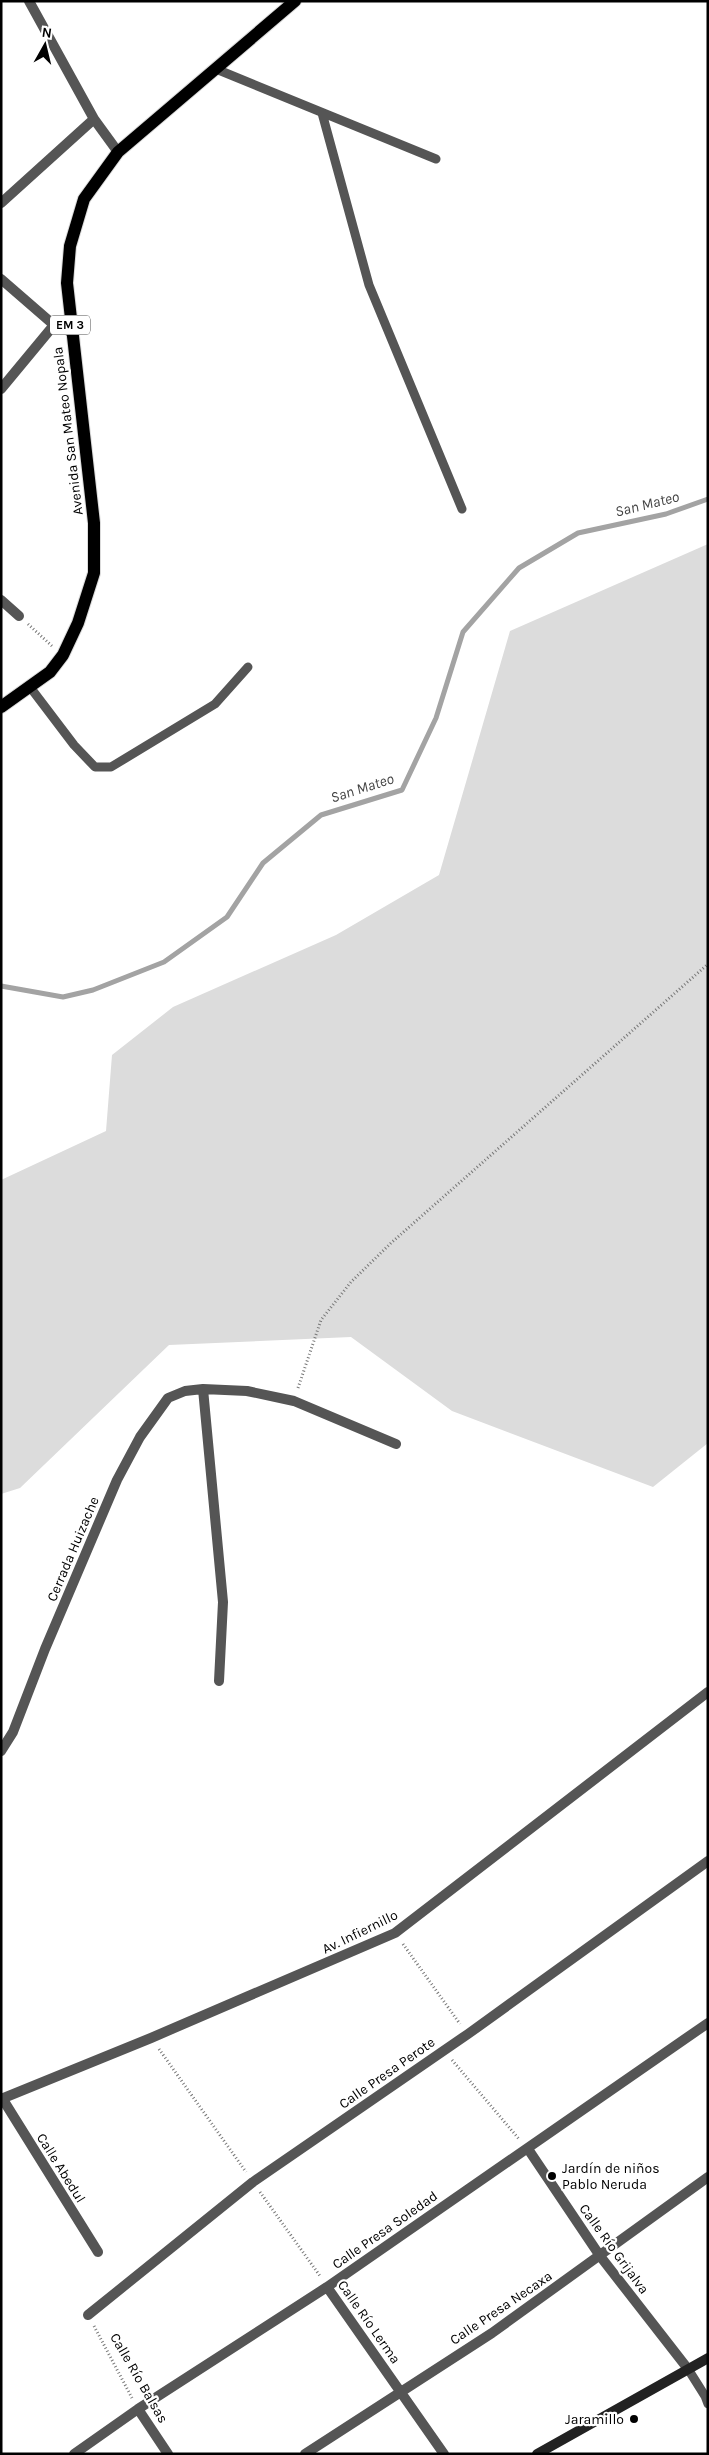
<svg xmlns="http://www.w3.org/2000/svg" width="709" height="2455" viewBox="0 0 709 2455" font-family="Karla,sans-serif">
<rect width="100%" height="100%" fill="#fff"/>
<path fill="#dcdcdc" d="M708,544v899l-55,44 -201,-76 -101,-74 -182,8 -149,143 -19,6v-314l105,-49 6,-76 61,-48 163,-72 103,-60 71,-244z"/>
<g fill="none" stroke-linecap="round" stroke-linejoin="round">
<path stroke="#a3a3a3" stroke-width="5" d="M1,986l62,11 30,-7 71,-28 63,-45 36,-54 58,-48 81,-25 34,-72 27,-86 56,-64 59,-35 88,-19 42,-15"/>
<g stroke="#dbdbdb" stroke-width="14">
<path id="primary" d="M1,707l49,-35 13,-17 15,-32 16,-50v-50l-27,-240 3,-37 14,-47 34,-47 177,-151"/>
</g>
<path stroke="#777" stroke-width="3" stroke-dasharray="1 2.5" stroke-linecap="butt" d="M28,624l25,23
M298,1388l23,-68 30,-38 40,-39 317,-279
M403,1944l57,80
M159,2049l87,123
M452,2060l67,79
M260,2192l60,84
M94,2326l38,72"/>
<path stroke="#555" stroke-width="9" d="M216,69l220,90
M322,113l47,172 93,224
M30,687l44,58 21,22h16l104,-63 33,-37
M688,2369l17,27 3,8"/>
<path stroke="#555" stroke-width="10" d="M29,1l65,118 24,33
M1,203l93,-84
M1,389l53,-64
M1,600l18,16
M203,1389l20,213 -4,79
M1,1751l12,-19 32,-83 72,-169 23,-43 28,-39 17,-7 18,-2 44,2 47,10 102,43
M2,2098l96,154
M528,2149l72,107 88,113
M327,2287l117,167
M88,2315l165,-133 215,-148 240,-173
M138,2409l30,45
M74,2454l64,-45 189,-122 381,-264
M305,2454l187,-121 216,-156"/>
<path stroke="#555" stroke-width="10" d="M1,279l53,46 17,7
M1,2099l150,-61 244,-105 313,-241"/>
<path stroke="#222" stroke-width="10" d="M537,2454l171,-96"/>
<use href="#primary" stroke="#000" stroke-width="12"/>
</g>
<g fill="#000" stroke="#fff" stroke-width="2">
<circle cx="552" cy="2176" r="5"/>
<circle cx="634" cy="2419" r="5"/>
</g>
<g text-anchor="middle" dominant-baseline="central" stroke-width="4.5" stroke-linejoin="round" paint-order="stroke">
<rect fill="#fff" stroke="#4c4c4c" stroke-width="1" x="50" y="315.5" width="40" height="19" rx="4"/>
<g font-size="12" font-weight="bold" fill="#000">
<text x="70" y="325">EM 3</text>
</g>
<g font-size="14" fill="#000" stroke="#fff">
<text transform="translate(68 431) rotate(-97)">Avenida San Mateo Nopala</text>
<text transform="translate(73 1549) rotate(-67)">Cerrada Huizache</text>
<text transform="translate(360 1932) rotate(-26)">Av. Infiernillo</text>
<text transform="translate(387 2073) rotate(-35)">Calle Presa Perote</text>
<text transform="translate(61 2168) rotate(58)">Calle Abedul</text>
<text transform="translate(385 2230) rotate(-35)">Calle Presa Soledad</text>
<text transform="translate(614 2249) rotate(54)">Calle Río Grijalva</text>
<text transform="translate(501 2308) rotate(-34)">Calle Presa Necaxa</text>
<text transform="translate(369 2322) rotate(55)">Calle Río Lerma</text>
<text transform="translate(139 2378) rotate(60)">Calle Río Balsas</text>
</g>
<g font-size="14" fill="#000" stroke="#fff" text-anchor="start">
<text x="562" y="2168">Jardín de niños<tspan x="562" dy="16">Pablo Neruda</tspan></text>
<text x="624" y="2419" text-anchor="end">Jaramillo</text>
</g>
<g font-size="15" font-style="italic" fill="#444" stroke="#fff">
<text transform="translate(647 504) rotate(-14)">San Mateo</text>
<text transform="translate(362 788) rotate(-18)">San Mateo</text>
</g>
</g>
<rect width="709" height="2455" fill="none" stroke="#000000" stroke-width="5"/>
<g transform="translate(45 45) rotate(8)" stroke="#ffffff" stroke-width="4" paint-order="stroke">
<path d="M0-4L9 19L0 12L-9 19Z" fill="#000000"/>
<text y="-8" font-size="14" font-weight="bold" text-anchor="middle" fill="#000000">N</text>
</g>
</svg>
